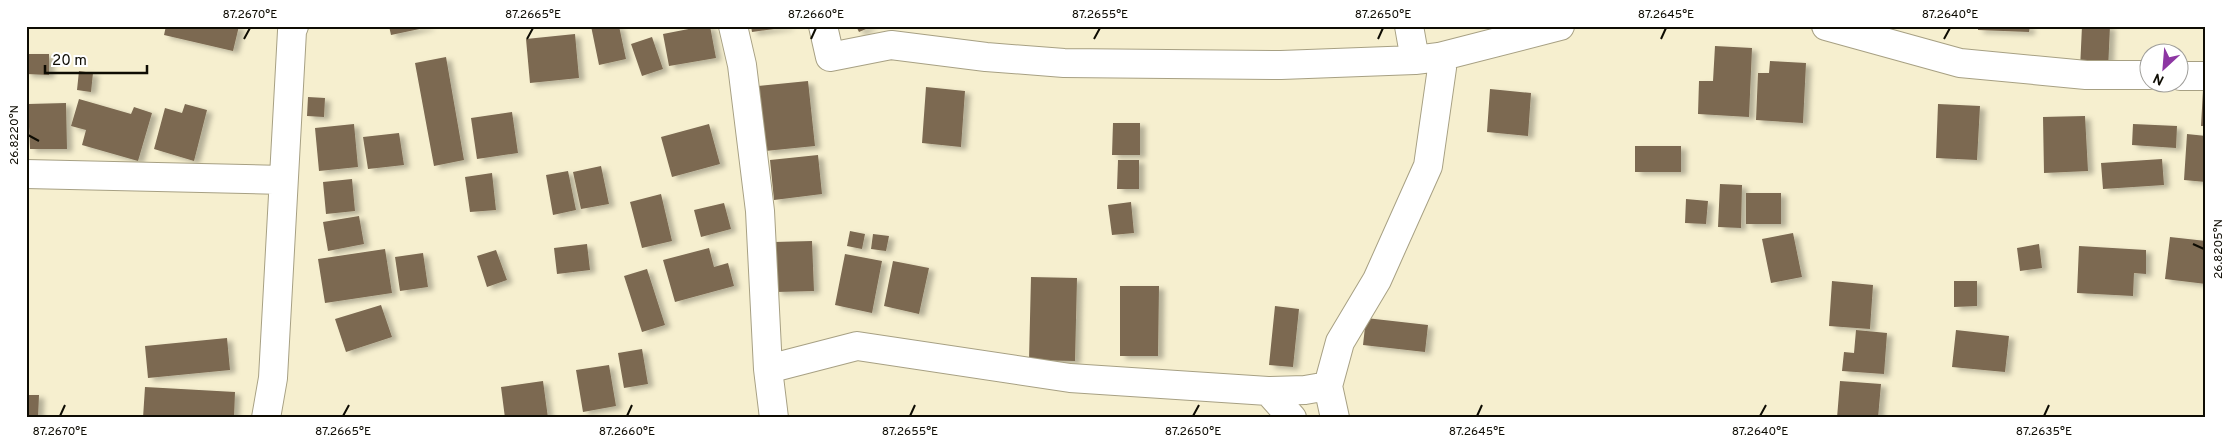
<svg xmlns="http://www.w3.org/2000/svg" width="2232" height="444" viewBox="0 0 2232 444" font-family="Overpass,sans-serif">
<defs>
<filter id="shadow"><feDropShadow dx="5.5" dy="3" stdDeviation="2.5" flood-color="#0004"/></filter>
</defs>
<rect width="100%" height="100%" fill="#f6efcf"/>
<path fill="#7b6951" filter="url(#shadow)" d="M166,26h73l-6,25 -69,-16z
M389,26h40v1l-38,8z
M591,26h28l7,33 -27,6z
M704,26h6l6,32 -47,8 -6,-32z
M751,26h37l1,1 -37,5z
M856,26h17l-14,6z
M1978,26h52l-1,6 -51,-2z
M2082,26h28l-2,44 -28,-1z
M575,34l4,44 -49,5 -4,-44z
M652,37l11,32 -21,7 -11,-32z
M1715,46l37,2 -3,69 -51,-3 1,-33h14z
M26,54h23v21l-23,-1z
M446,57l18,103 -30,6 -19,-103z
M1770,61l36,2 -3,60 -47,-3 2,-47h11z
M79,71l14,2 -2,19 -14,-2z
M808,81l7,65 -50,5 -7,-65z
M926,87l39,4 -4,56 -39,-4z
M1490,89l41,4 -3,43 -41,-4z
M2203,90h3v36h-5z
M308,97l17,1 -1,19 -17,-1z
M79,99l52,15 3,-7 18,6 -14,48 -56,-16 4,-15 -15,-4z
M66,103l1,46h-37l-2,-45z
M185,104l22,6 -13,51 -40,-12 11,-41 17,5z
M1938,104l42,2 -3,54 -41,-2z
M512,112l6,41 -41,6 -6,-41z
M2085,116l3,55 -44,2 -1,-56z
M1113,123h27v32h-28z
M354,124l4,43 -39,4 -4,-43z
M709,124l11,40 -48,13 -11,-40z
M2133,124l44,2 -1,22 -44,-3z
M399,133l5,32 -36,4 -5,-32z
M2187,134l19,2v46l-22,-2z
M1635,146h46v26h-46z
M818,155l4,39 -48,6 -4,-40z
M2162,159l2,26 -61,4 -2,-26z
M1118,160h21v29h-22z
M601,166l8,38 -28,5 -8,-37z
M568,171l8,39 -23,5 -7,-40z
M492,173l4,37 -26,2 -5,-35z
M352,179l3,32 -29,3 -3,-32z
M1720,184l22,1 -1,43 -23,-1z
M1746,193h35v31h-35z
M661,194l11,47 -30,7 -12,-46z
M1686,199l22,2 -2,23 -21,-1z
M1131,202l3,31 -22,2 -4,-30z
M724,203l7,26 -30,8 -7,-27z
M359,216l5,28 -36,7 -5,-29z
M850,231l15,3 -3,15 -15,-3z
M1793,233l9,44 -31,6 -9,-44z
M873,234l16,2 -3,15 -15,-2z
M2170,237l36,4v43l-41,-5z
M812,241l2,50 -38,1 -2,-50z
M587,244l3,26 -33,4 -3,-26z
M2039,244l3,24 -22,3 -3,-23z
M2079,246l67,4v24l-12,-1 -1,23 -56,-3z
M709,248l5,19 14,-4 6,23 -59,16 -12,-42z
M385,249l7,44 -67,10 -7,-44z
M496,250l11,30 -20,7 -10,-31z
M423,253l5,34 -28,4 -5,-34z
M845,254l37,7 -10,52 -37,-8z
M893,261l36,7 -10,46 -35,-8z
M647,269l18,56 -23,7 -18,-56z
M1031,277l46,1 -2,83 -46,-1z
M1832,281l41,4 -3,44 -41,-3z
M1954,281h23v25l-23,1z
M1120,286h39l-1,70h-38z
M381,305l11,32 -46,15 -11,-33z
M1275,306l24,3 -6,58 -24,-2z
M1366,318l62,7 -3,27 -62,-7z
M1856,330l31,3 -3,41 -42,-3 2,-19 10,1z
M1956,330l53,6 -4,36 -53,-5z
M227,338l3,32 -82,8 -3,-32z
M642,349l6,35 -24,4 -6,-35z
M609,365l7,41 -33,6 -7,-42z
M543,381l5,37h-43l-4,-31z
M1840,381l41,3 -3,34h-41z
M145,387l90,5 -1,26h-91z
M26,395h13l-1,23h-12z"/>
<g fill="none" stroke-linecap="round" stroke-linejoin="round">
<g stroke="#a7a083" stroke-width="30">
<path id="street" d="M733,26l9,39 18,146 8,158 6,49
M823,26l7,31 61,-12 95,12 78,6 217,2 134,-5 24,-3 121,-31
M1409,26l6,34
M1826,26l134,37 126,12h64
M2180,76h26
M26,174l257,6
M768,369l89,-23 213,32 198,13 24,27
M1328,386l7,32
M1268,391l37,-1 23,-4 12,-44 37,-62 51,-114 14,-98 -3,-11
M266,418l7,-40 19,-347 2,-5"/>
</g>
<use href="#street" stroke="#fff" stroke-width="28"/>
</g>
<path fill="none" stroke="#0e0c03" stroke-width="2" d="M244,39l6,-11M527,39l6,-11M811,39l5,-11M1094,39l6,-11M1378,39l5,-11M1661,39l5,-11M1944,39l6,-11M28,135l11,6M2193,244l11,5M60,416l5,-11M343,416l6,-11M627,416l5,-11M910,416l5,-11M1193,416l6,-11M1477,416l5,-11M1760,416l6,-11M2044,416l5,-11"/>
<rect width="2232" height="444" fill="none" stroke="#ffffff" stroke-width="55"/>
<g transform="translate(2164 68) rotate(206)"><circle r="24" fill="#ffffff" stroke="#9f9e9a"/>
<path d="M0-4L9 19L0 12L-9 19Z" fill="#8d36a3"/>
<text y="-8" font-size="14" font-weight="bold" text-anchor="middle" fill="#0e0c03">N</text>
</g>
<path d="M45 65v8h102v-8" fill="none" stroke="#0e0c03" stroke-width="2.5"/>
<text x="52" y="65" font-size="15" fill="#0e0c03" stroke="#ffffff" stroke-width="4" paint-order="stroke">20 m</text>
<rect x="28" y="28" width="2176" height="388" fill="none" stroke="#0e0c03" stroke-width="2"/>
<g font-size="12" text-anchor="middle" fill="#0e0c03">
<text x="250" y="18">87.2670°E</text>
<text x="533" y="18">87.2665°E</text>
<text x="816" y="18">87.2660°E</text>
<text x="1100" y="18">87.2655°E</text>
<text x="1383" y="18">87.2650°E</text>
<text x="1666" y="18">87.2645°E</text>
<text x="1950" y="18">87.2640°E</text>
<text transform="translate(14 135) rotate(-90)" y="4">26.8220°N</text>
<text transform="translate(2218 249) rotate(-90)" y="4">26.8205°N</text>
<text x="60" y="435">87.2670°E</text>
<text x="343" y="435">87.2665°E</text>
<text x="627" y="435">87.2660°E</text>
<text x="910" y="435">87.2655°E</text>
<text x="1193" y="435">87.2650°E</text>
<text x="1477" y="435">87.2645°E</text>
<text x="1760" y="435">87.2640°E</text>
<text x="2044" y="435">87.2635°E</text>
</g>
</svg>
